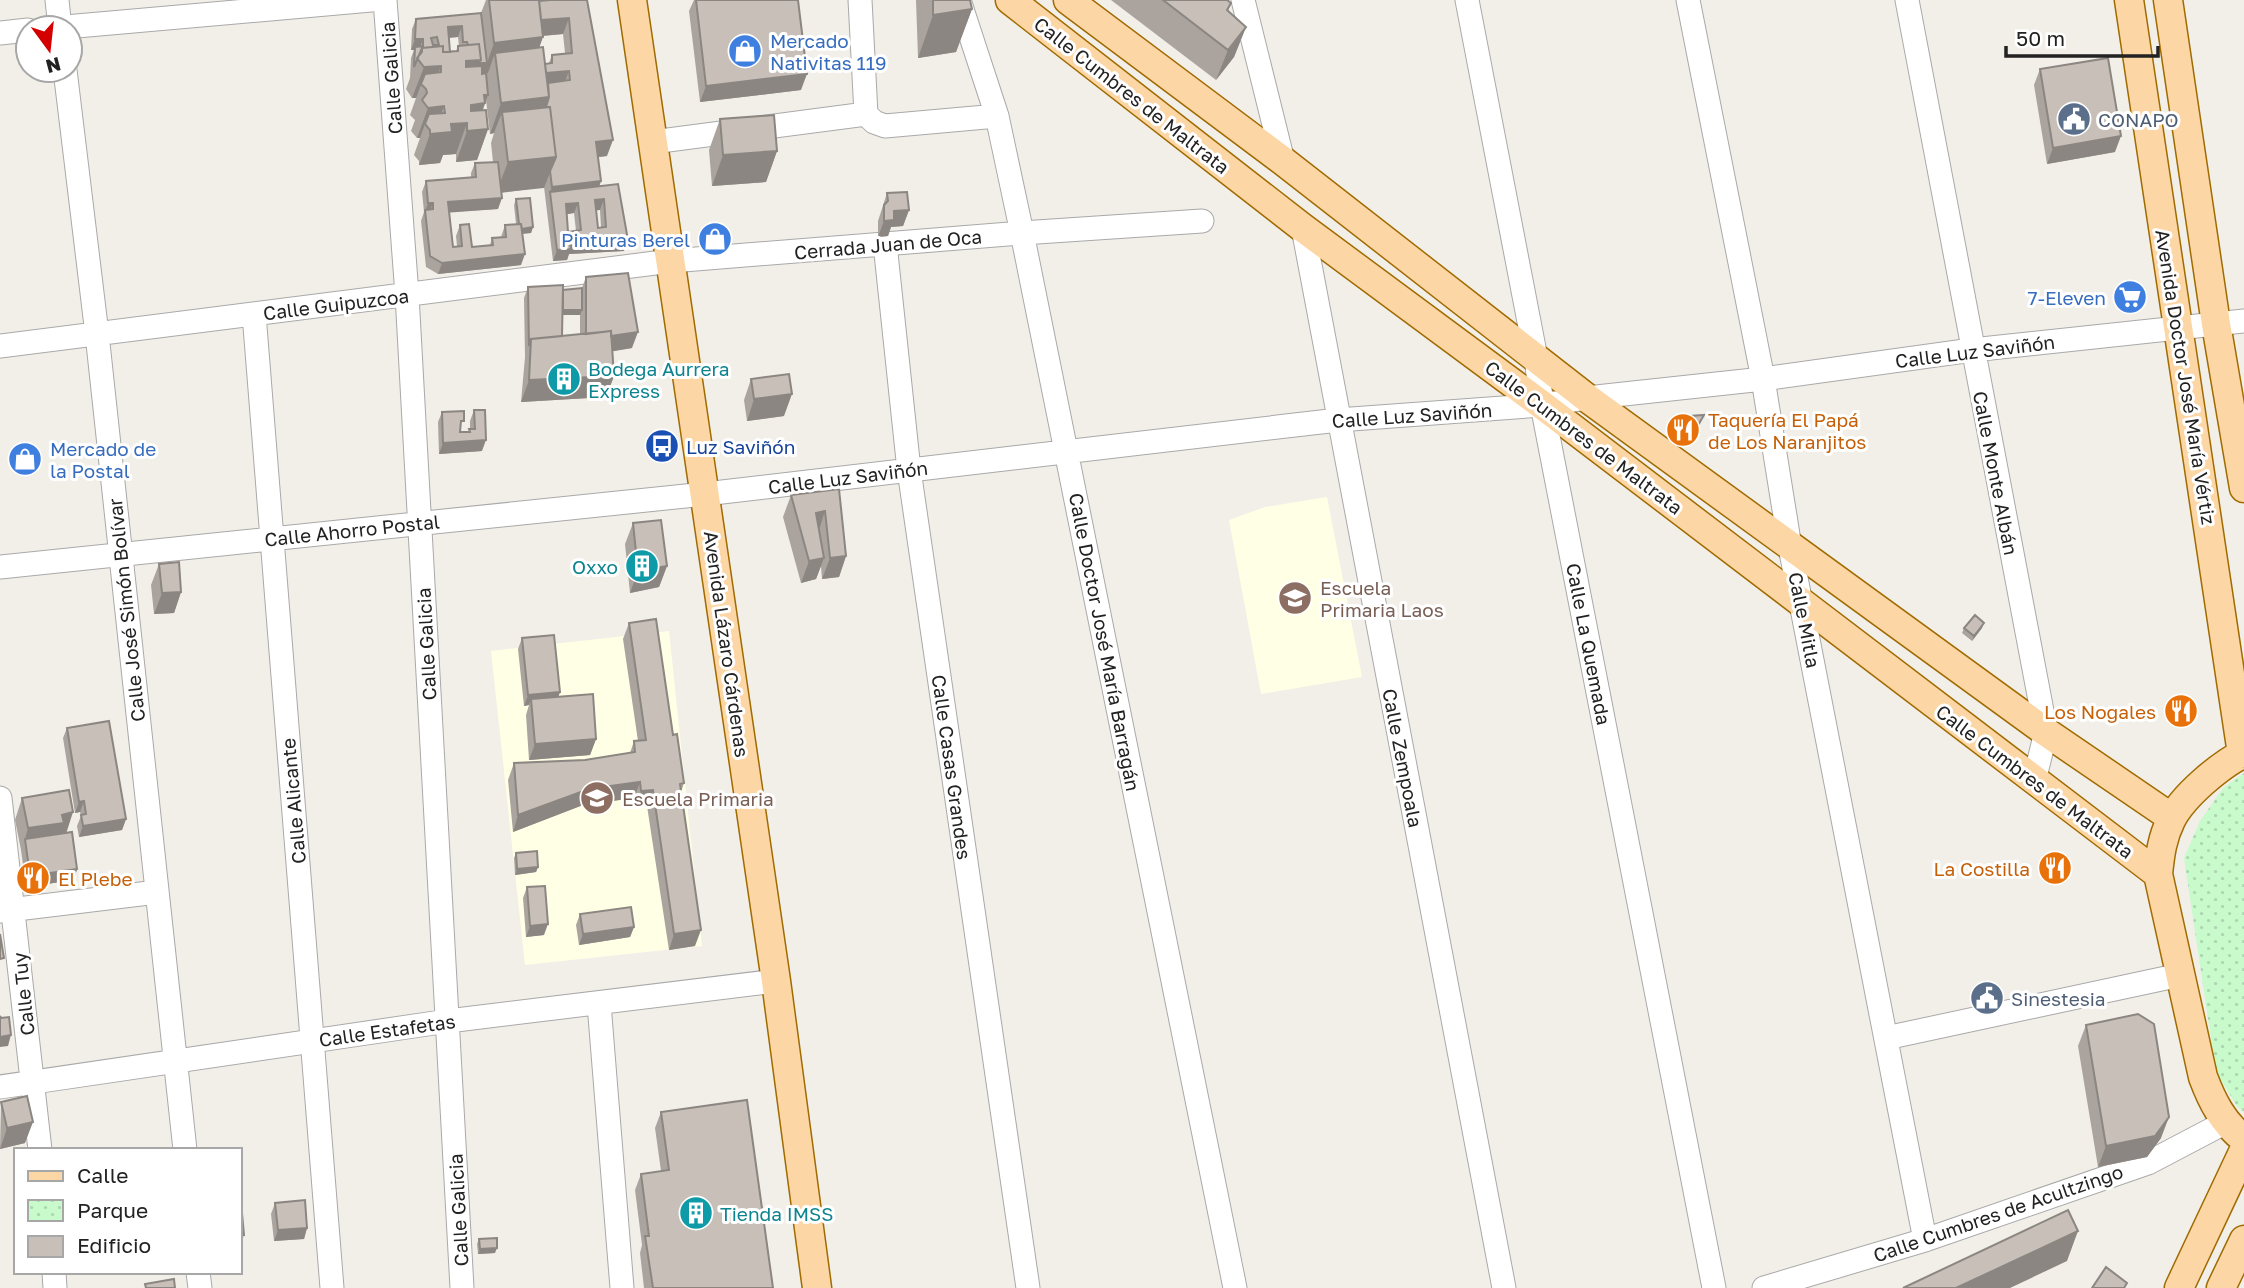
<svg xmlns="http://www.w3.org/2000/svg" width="2244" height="1288" viewBox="0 0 2244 1288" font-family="'Golos Text',sans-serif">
<defs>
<pattern id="park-dots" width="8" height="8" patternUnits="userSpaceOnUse" patternTransform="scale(1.75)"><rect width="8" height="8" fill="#c8facc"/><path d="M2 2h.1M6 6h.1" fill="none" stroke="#acd6af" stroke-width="1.8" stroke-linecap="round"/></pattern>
</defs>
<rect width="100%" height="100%" fill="#f2efe9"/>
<path fill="#ffffe5" d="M1327,497l35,180 -101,17 -32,-174 36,-13z
M669,631l33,315 -177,19 -34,-314z"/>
<path fill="url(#park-dots)" d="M2244,773v340l-8,-8 -20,-33 -32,-214 16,-37 23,-33z"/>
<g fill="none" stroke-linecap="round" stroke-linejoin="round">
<g stroke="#a9a9a9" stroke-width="25">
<path id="minor" d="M57,0l3,28
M385,0l22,295 55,993
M860,0l6,114
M959,0l38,116 25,117 213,1055
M1243,0l40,161
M1467,0l69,358 6,47 172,883
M1688,0l75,379 27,168 135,693
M1907,0l139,732 -12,49
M54,28l317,-28
M0,33l28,-3
M65,70l32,264 88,816
M653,142l213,-28 8,8 11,4 112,-10
M1303,228l201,1060
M885,244l24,226 119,818
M254,314l78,974
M0,346l671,-85 351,-28 180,-12
M0,567l705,-73 633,-74 204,-15 45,-7 176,-19 209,-29 272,-29
M0,798l40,352
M0,911l157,-19
M599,1004l23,284
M1886,1038l294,-63
M0,1087l448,-66 328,-40
M54,1272l1,16
M198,1272l2,16
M1764,1288l161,-48 223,-77 78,-41"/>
</g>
<g stroke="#a06b00" stroke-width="31">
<path id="major" d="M632,0l144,981 41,307
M1010,0l293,228 239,177 616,469
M1068,0l215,161 304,237 459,334 126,86
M2129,0l113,754
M2168,0l48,324 28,164
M2244,753c-24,12 -61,43 -73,67 -9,18 -11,35 -13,54l45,203c9,24 20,46 41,62
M2179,1288l65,-138
M2221,1288l23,-48"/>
</g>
<use href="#minor" stroke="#fff" stroke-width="23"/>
<use href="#major" stroke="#fcd6a4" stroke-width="28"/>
</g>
<path fill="#aba49e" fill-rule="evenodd" d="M486,0h53v1l48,-1 20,156 -9,1 3,24 -2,6 25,64 -55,3 -2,6 -14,1 -9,-74 -43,6 -3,16 -49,3 4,35 4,-1 -1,-10 4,-11 12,22 18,-2 2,-7 9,-1 4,-12 11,-1 -2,-19 2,-6 17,28 -2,6 -9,1 -1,31 -83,9 -12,-7 -5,-46 3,-9 -2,-20 4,-11 45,-4v-4l4,-10 18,-1 -2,-19 3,-10 -4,1 -4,-34 -3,10 5,19 -11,31 -21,2v-8l-13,1 -3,8 -21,2v-4l-5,-6 6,-17h-3l-6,-7 4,-11 -5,-5 6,-17h-4l-6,-9 4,-11 1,-20 3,-8h-3l1,-21 4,-10 65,-6zM563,34l2,19 -13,2 -3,8 -4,1 -6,-16 4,-12zM458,37l1,9h-1l-2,5 -6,1 -1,-14zM596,210h4l1,18h-3zM574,213l2,18 -8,1 -1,-18z
M694,0h104l3,90 -101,12 -11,-91z
M916,0h54l2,9 -16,43 -38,6z
M1111,0h116l4,3 -3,8 18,16 -12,30 -18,23z
M2040,69l75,83 -68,12 -13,-79z
M720,119l57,32 -11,31 -54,4 -3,-36z
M887,193l22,17 -6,16 -12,1 -3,9 -10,1v-16z
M586,277l46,71 -20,3 2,25 -8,21 -85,5 4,-45 -1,-59 4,-11 35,3 19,-2zM563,315h17v19l-18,2z
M751,379l33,37 -37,5 -3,-21z
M474,410l8,41 -43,3 -1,-32 4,-10 18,20h8l2,-3v-8z
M1702,420l-14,24 -17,-11 -1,-6 2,-5z
M839,489l7,67 -7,21 -17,2 -1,-13 -5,13 -15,4 -18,-66 8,-22z
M633,523l34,43 -8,21 -29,6 -5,-49z
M159,564l22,28 -7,21 -20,1 -3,-29z
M629,623l44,112 11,48 -3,9 14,154 -26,4 -22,-144 -12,1 -1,-9 -51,7 -70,27 -5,-52 6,-17 71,-3 45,-7 4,-12h4l-15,-102z
M1964,628h18l-10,13 -10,-8z
M522,638l38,54 -2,5 38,42 -6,16 -61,5 -3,-45 3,-10 -5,1 -6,-57z
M67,728l59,91 -4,11 -43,7 -2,-11 4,-10 -1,-4 -5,1 -12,-75z
M22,798l44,35 11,36 -3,11 -48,7 -5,-37 -6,-30z
M516,853l22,14 -2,5 -21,3 -1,-17z
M527,887l17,48 -18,2 -3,-39z
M580,914l54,13 -4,10 -51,8 -3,-20z
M2086,1025l75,113 -14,19 -49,10 -20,-121z
M1,1102l24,41 -25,6z
M661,1112l112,176h-129l-4,-35 2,-8 -7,-55 6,-16 20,-3 -6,-43z
M275,1203l32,25 -3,11 -30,2 -3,-27z
M479,1239l16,14 -17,1 -1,-10z"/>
<path fill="#8b8681" d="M972,9l-16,43 -38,6 15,-43z
M569,18l-6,16 -35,3 6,-16z
M462,26l-4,11 -14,1 4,-11z
M1246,27l-12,30 -18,23 12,-30z
M543,37l-11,31 -37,-15 -7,20 -13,1 -6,16 -3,-29 15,-1 6,3 7,-20z
M415,39h8l-4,11 -4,-3 -1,3h-3z
M451,64l-10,8v-6l-11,30 -3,-3 -3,-16 -8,21h-4l12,-31z
M569,71l-6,16 -22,2 -1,-15z
M807,74l-6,16 -101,12 6,-16z
M484,95h4l-13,35 13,-1 -11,31 -21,2 11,-31v-8l-11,31 -13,1 -3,8 -21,2 11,-31v-4l-5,-6 -5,14h-3l11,-30 16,-2 -10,28 17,-10 20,-19z
M549,97l-11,31 -36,-16 -8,21 -4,1 11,-31z
M2121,136l-6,16 -68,12 6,-16z
M613,140l-6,16 -17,2 6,-16z
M777,151l-11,31 -54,4 11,-31z
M556,157l-12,31 -48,5 12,-31z
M601,181l-6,17 -45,-6 2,-5z
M502,198l-4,11 -54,4 4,-11z
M604,199l-4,11 -9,1 4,-11z
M428,203h5l-4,11 -4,-2z
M578,203l-4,10 -12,2 4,-11z
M909,210l-6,16 -12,1 -3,9 -10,1 6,-16 10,-10z
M533,227l-2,6 -14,1 2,-5z
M628,240l-4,11 -55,3 -2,6 -14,1 4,-11 13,-6z
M525,254l-4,11 -83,9 4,-11z
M561,310h21l-2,5h-21z
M638,332l-6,16 -29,5 -17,-17z
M614,376l-8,21 -85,5 8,-22z
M792,394l-8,22 -37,5 7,-22z
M486,440l-4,11 -43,3 4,-11z
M825,511l-7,22 -2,-20z
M846,556l-7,21 -17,2 8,-21z
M824,558l-8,21 -15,4 8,-22z
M667,566l-8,21 -29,6 8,-22z
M181,592l-7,21 -20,1 8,-21z
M1984,623l-2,5 -10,13 2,-5z
M560,692l-4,11 -25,-4 -2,6 -5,1 4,-11z
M596,739l-6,16 -61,5 6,-16z
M640,782l-6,16 -51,7 -70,27 5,-17 71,-26z
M653,790l-6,16 -12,1 6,-16z
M84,801l-4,11 -5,1 4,-11z
M73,812l-7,22 -41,5 3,-11 34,-13z
M126,819l-4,11 -43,7 4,-11z
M538,867l-2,5 -21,3 2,-6z
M77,869l-3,11 -48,7 4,-11z
M548,924l-4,11 -18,2 4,-11z
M634,927l-4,10 -51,8 4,-11z
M701,930l-6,16 -26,4 5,-16z
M11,1035l-3,11 -8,1v-10z
M2169,1117l-8,21 -14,19 -49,10 8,-21z
M33,1122l-8,21 -25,6 7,-21z
M307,1228l-3,11 -30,2 4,-11z
M2078,1231l-11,30 -57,27h-54z
M240,1235h4l-4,11z
M497,1248l-2,5 -17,1 2,-5z"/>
<path fill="#c7bfb8" stroke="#8b8681" stroke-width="2" fill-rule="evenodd" d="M489,0h50l4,37 -49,6z
M550,0h37l26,140 -17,2 5,39 -49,6 -2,-16 6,-14 -6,-50h-4l3,-10 -1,-14 22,-3 -1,-9 -23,2 -1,-9 7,-1v-8l20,-2 -3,-35 -28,2 -2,-19z
M696,0h102l9,74 -101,12z
M933,0h37l2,9 -39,6z
M1163,0h64l4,3 -4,7 19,17 -18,23z
M481,13l6,50h-8l2,-3 -2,-16 -11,1 -1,-3h-4l-1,-16 -14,1 2,25h-7v-6l-21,2 -8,19 1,-20 8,-1v-7h-8l1,-20zM437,37l2,8h-6l-2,-7z
M479,44l2,16 -15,1v6l16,-1v8l4,-1 2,22h-4l1,8 -14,2v6l15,-1 2,19 -21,2v-8l-16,1 1,8 -22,2v-4l-5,-6 4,-10 16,-1 -1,-7 -16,2 -6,-8 5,-7 -1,-4 -5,-5 4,-10 16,-2v-6l-17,1 -7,-9 5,-6v-4l21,-2v6l15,-1v-5z
M543,47l6,50 -48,6 -6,-50z
M2108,58l13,78 -68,12 -13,-79z
M550,107l6,50 -48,5 -6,-50z
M774,115l3,36 -54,4 -3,-36z
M498,162l4,36 -54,4 5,45 9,-1 -2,-21 9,-1 3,23 21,-2 -1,-7 14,-1 -1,-12 16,-1 4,30 -83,9 -12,-7 -5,-46 8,-1v-6h-5l-2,-22 50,-4 -1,-14z
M618,184l10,56 -58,4 1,5 -14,1 -7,-58zM604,199l2,28 -8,1 -3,-28zM578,203l3,27 -13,2 -2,-28z
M907,192l2,18 -15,1v9l-10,1v-16l4,-4 -1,-8z
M530,198l3,29 -11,2 -1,-5h-2l-3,-25z
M628,273l10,59 -27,4v-5l-25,3v-57z
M563,285l-1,51 -31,3 -2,7 -1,-59z
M582,288v22h-19v-20z
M611,331l3,45 -85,4 2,-41z
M789,374l3,20 -38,5 -3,-20z
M474,410h11l1,30 -43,3 -1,-31 22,-1v10h-3l-1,11h10l-1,-3h6z
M1704,415l-14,24 -17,-11 -1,-6 4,-5z
M839,489l7,67 -16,2 -5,-47 -9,2 8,45 -15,3 -18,-66z
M661,520l6,46 -29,5 -5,-48z
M179,562l2,30 -19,1 -3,-29z
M1975,615l9,8 -10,13 -10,-8z
M656,619l17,116 4,-1 7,49 -4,1 21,146 -27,4 -21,-144 -12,1 -1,-9 -51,7 -71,26 -4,-52 71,-3 50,-8 -1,-11 12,-1 -17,-117z
M554,635l6,57 -32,3 -6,-57z
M593,694l3,45 -61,5 -4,-45z
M109,721l17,98 -43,7 -2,-11 5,-1 -2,-13 -5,1 -12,-74z
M69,790l4,22 -11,3 2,8 -36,5 -6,-30z
M72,832l5,37 -47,7 -5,-37z
M537,851l1,16 -21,2 -1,-16z
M545,886l3,38 -18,2 -3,-39z
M631,907l3,20 -51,7 -3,-20z
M0,934l4,24 -4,1z
M2138,1014l16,10 15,93 -14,19 -49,10 -20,-121z
M0,1016l1,2 8,-1 2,18 -11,2z
M27,1096l6,26 -26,6 -6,-26z
M747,1100l26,188h-120l-8,-52h4l-8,-62 28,-4 -8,-58z
M305,1200l2,28 -29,2 -3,-27z
M2068,1210l10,21 -122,57h-53z
M242,1213l2,22h-4v-21z
M497,1238v10l-17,1 -1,-10z
M2106,1267l21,16 -3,5h-32z
M174,1279l1,9h-29l-1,-4z"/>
<defs>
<g id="shop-disc" transform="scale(1.75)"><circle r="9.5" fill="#3f7fe0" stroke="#fff"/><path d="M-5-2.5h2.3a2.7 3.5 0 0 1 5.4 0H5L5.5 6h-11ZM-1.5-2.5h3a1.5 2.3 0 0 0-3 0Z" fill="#fff"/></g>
<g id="civic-disc" transform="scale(1.75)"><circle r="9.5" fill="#5c6f8a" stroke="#fff"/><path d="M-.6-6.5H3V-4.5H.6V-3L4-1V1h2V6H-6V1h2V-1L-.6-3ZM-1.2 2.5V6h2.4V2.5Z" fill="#fff"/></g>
<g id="supermarket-disc" transform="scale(1.75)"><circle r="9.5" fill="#3f7fe0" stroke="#fff"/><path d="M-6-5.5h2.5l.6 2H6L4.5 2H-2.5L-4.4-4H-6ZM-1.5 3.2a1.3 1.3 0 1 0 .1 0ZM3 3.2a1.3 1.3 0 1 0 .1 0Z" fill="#fff"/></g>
<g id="building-disc" transform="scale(1.75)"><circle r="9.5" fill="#0f9aa8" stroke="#fff"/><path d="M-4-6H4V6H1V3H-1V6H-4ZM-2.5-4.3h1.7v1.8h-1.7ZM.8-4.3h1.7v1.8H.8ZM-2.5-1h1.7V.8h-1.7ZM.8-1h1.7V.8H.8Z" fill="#fff"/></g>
<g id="restaurant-disc" transform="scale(1.75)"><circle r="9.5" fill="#e8710a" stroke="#fff"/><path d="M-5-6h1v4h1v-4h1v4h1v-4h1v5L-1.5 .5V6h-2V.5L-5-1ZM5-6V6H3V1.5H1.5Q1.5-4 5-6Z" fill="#fff"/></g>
<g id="bus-disc" transform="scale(1.75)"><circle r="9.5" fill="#1a4fb4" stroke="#fff"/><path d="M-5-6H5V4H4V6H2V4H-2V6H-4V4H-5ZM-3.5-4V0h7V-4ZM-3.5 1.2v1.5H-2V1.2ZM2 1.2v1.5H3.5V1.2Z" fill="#fff"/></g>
<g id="school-disc" transform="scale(1.75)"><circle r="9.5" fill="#8d6e63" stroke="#fff"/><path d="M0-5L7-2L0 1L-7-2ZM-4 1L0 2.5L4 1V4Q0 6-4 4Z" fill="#fff"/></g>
</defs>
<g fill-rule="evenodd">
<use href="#shop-disc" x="745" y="51"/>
<use href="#civic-disc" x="2074" y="119"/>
<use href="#shop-disc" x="715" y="239"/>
<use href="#supermarket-disc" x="2130" y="297"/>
<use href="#building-disc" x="564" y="379"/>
<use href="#restaurant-disc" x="1683" y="430"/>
<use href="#bus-disc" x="662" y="446"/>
<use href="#shop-disc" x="25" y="459"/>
<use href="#building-disc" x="642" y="566"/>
<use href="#school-disc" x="1295" y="598"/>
<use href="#restaurant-disc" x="2181" y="711"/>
<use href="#school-disc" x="597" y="798"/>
<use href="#restaurant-disc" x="2055" y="868"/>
<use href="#restaurant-disc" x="33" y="878"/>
<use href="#civic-disc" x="1987" y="998"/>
<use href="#building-disc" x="696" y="1213"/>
</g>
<g text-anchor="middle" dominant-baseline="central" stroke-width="6" stroke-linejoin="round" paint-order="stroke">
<g font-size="19" fill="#366cbe" stroke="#fff" text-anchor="start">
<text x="770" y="40">Mercado<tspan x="770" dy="22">Nativitas 119</tspan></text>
<text x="690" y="239" text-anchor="end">Pinturas Berel</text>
<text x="2106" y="297" text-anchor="end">7-Eleven</text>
<text x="50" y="448">Mercado de<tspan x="50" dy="22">la Postal</tspan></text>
</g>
<g font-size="19" fill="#222" stroke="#fff">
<text transform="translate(391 78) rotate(-94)">Calle Galicia</text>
<text transform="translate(1132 95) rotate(38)">Calle Cumbres de Maltrata</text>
<text transform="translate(888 244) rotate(-5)">Cerrada Juan de Oca</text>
<text transform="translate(336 304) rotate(-7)">Calle Guipuzcoa</text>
<text transform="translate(1975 351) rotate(-7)">Calle Luz Saviñón</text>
<text transform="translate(2186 377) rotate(81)">Avenida Doctor José María Vértiz</text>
<text transform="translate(1412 415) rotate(-4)">Calle Luz Saviñón</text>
<text transform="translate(1584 437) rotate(37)">Calle Cumbres de Maltrata</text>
<text transform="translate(1996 473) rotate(79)">Calle Monte Albán</text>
<text transform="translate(848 477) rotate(-7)">Calle Luz Saviñón</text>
<text transform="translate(352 530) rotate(-6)">Calle Ahorro Postal</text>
<text transform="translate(126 610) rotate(-96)">Calle José Simón Bolívar</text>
<text transform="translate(1805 620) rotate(79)">Calle Mitla</text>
<text transform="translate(1105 642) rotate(79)">Calle Doctor José María Barragán</text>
<text transform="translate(426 644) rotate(-93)">Calle Galicia</text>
<text transform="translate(727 644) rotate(82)">Avenida Lázaro Cárdenas</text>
<text transform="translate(1589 644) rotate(79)">Calle La Quemada</text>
<text transform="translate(1403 758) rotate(79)">Calle Zempoala</text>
<text transform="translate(952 767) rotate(82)">Calle Casas Grandes</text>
<text transform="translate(2035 781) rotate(37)">Calle Cumbres de Maltrata</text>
<text transform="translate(293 801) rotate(-95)">Calle Alicante</text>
<text transform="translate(23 994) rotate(-96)">Calle Tuy</text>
<text transform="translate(387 1030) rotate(-8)">Calle Estafetas</text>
<text transform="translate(458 1210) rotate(-93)">Calle Galicia</text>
<text transform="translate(1998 1213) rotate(-19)">Calle Cumbres de Acultzingo</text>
</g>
<g font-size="19" fill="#4e5e75" stroke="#fff" text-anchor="start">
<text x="2098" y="119">CONAPO</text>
<text x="2011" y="998">Sinestesia</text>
</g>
<g font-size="19" fill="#0d838f" stroke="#fff" text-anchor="start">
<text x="588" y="368">Bodega Aurrera<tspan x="588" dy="22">Express</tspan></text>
<text x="618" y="566" text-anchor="end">Oxxo</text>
<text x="720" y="1213">Tienda IMSS</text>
</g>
<g font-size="19" fill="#c56008" stroke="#fff" text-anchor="start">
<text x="1708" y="419">Taquería El Papá<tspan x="1708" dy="22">de Los Naranjitos</tspan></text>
<text x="2156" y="711" text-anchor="end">Los Nogales</text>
<text x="2030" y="868" text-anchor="end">La Costilla</text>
<text x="58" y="878">El Plebe</text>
</g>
<g font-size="19" fill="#164399" stroke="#fff" text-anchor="start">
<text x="686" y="446">Luz Saviñón</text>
</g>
<g font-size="19" fill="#785e54" stroke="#fff" text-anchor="start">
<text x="1320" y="587">Escuela<tspan x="1320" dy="22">Primaria Laos</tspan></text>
<text x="622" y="798">Escuela Primaria</text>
</g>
</g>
<rect x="14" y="1148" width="228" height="126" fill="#ffffff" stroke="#a7a7a7" stroke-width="2"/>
<rect x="28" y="1171" width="35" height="10" fill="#fcd6a4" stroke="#a7a7a7" stroke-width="2"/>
<text x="77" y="1183" font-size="21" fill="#222222">Calle</text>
<rect x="28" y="1200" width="35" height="21" fill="url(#park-dots)" stroke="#a7a7a7" stroke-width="2"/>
<text x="77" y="1218" font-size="21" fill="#222222">Parque</text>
<rect x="28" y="1236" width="35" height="21" fill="#c7bfb8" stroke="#a7a7a7" stroke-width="2"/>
<text x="77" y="1253" font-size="21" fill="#222222">Edificio</text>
<g transform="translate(49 49) rotate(165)"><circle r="33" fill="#ffffff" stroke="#a7a7a7" stroke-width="2"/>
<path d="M0-5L12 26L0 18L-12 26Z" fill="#d40000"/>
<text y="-10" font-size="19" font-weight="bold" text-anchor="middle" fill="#222222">N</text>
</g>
<path d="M2006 46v10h152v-10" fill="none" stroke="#222222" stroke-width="3.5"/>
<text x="2016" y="46" font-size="21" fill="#222222" stroke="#ffffff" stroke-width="5" paint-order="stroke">50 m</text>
</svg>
